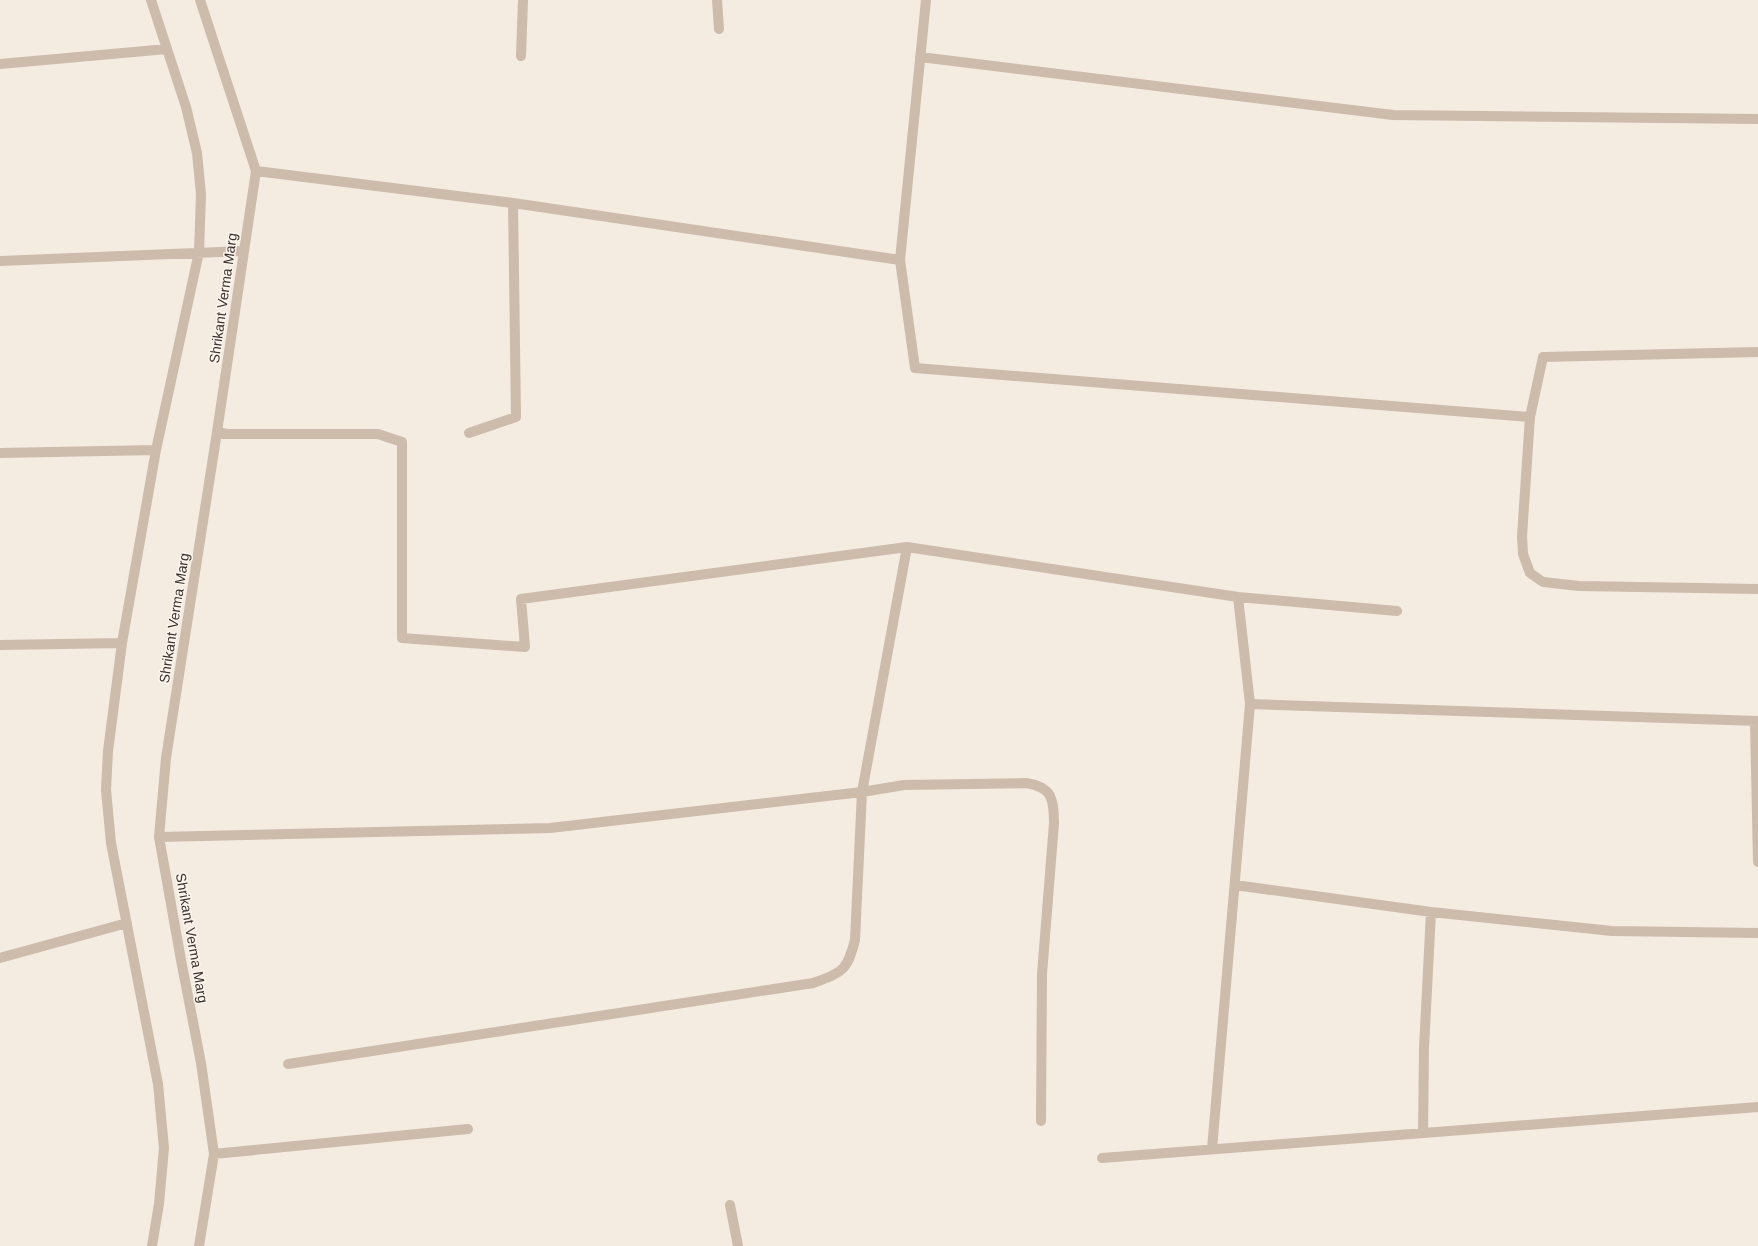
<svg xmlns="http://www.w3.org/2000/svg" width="1758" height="1246" viewBox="0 0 1758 1246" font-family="Helvetica,sans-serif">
<rect width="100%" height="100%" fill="#f4ebe1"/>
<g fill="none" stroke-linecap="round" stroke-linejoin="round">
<path stroke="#cdbbac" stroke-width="10" d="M151,0l35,107 11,46 4,41 -2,58 -43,198 -34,193 -14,108 -2,39 5,53 47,241 6,64 -5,56 -7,42
M717,0l2,29
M521,56l2,-56
M920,57l473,58 365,4
M0,64l167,-15
M256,171l257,32 387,57 15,108 615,49 13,-60 215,-5
M900,260l26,-260
M0,261l244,-10
M1530,417l-8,119 1,18 7,19 13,9 36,4 179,3
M217,432l10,2h151l24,8v196l123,9 -4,-48 386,-52 331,50 12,107 508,17
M469,433l47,-16 -3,-214
M0,453l156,-3
M1238,597l159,14
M0,645l122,-2
M1755,721l3,141
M159,837l391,-9 312,-36 45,-245
M1235,885l196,27 181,19 146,2
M0,958l127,-35
M288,1064l525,-81c30,-11 34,-12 42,-43l7,-148 42,-7 122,-2c26,4 28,16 28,40l-12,151 -1,147
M1423,1133l1,-85 7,-136
M1212,1149l38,-445
M214,1154l254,-25
M1102,1158l656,-51
M730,1205l8,41
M199,1246l15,-92 -13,-91 -20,-103 -22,-123 7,-79 51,-326 39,-261 -56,-171"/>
</g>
<g text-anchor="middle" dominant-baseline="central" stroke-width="3" stroke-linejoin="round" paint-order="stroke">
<g font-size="14" fill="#3b302b" stroke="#fbf5ee">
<text transform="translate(223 298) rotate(-82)">Shrikant Verma Marg</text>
<text transform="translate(174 618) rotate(-81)">Shrikant Verma Marg</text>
<text transform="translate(192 938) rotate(80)">Shrikant Verma Marg</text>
</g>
</g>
</svg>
